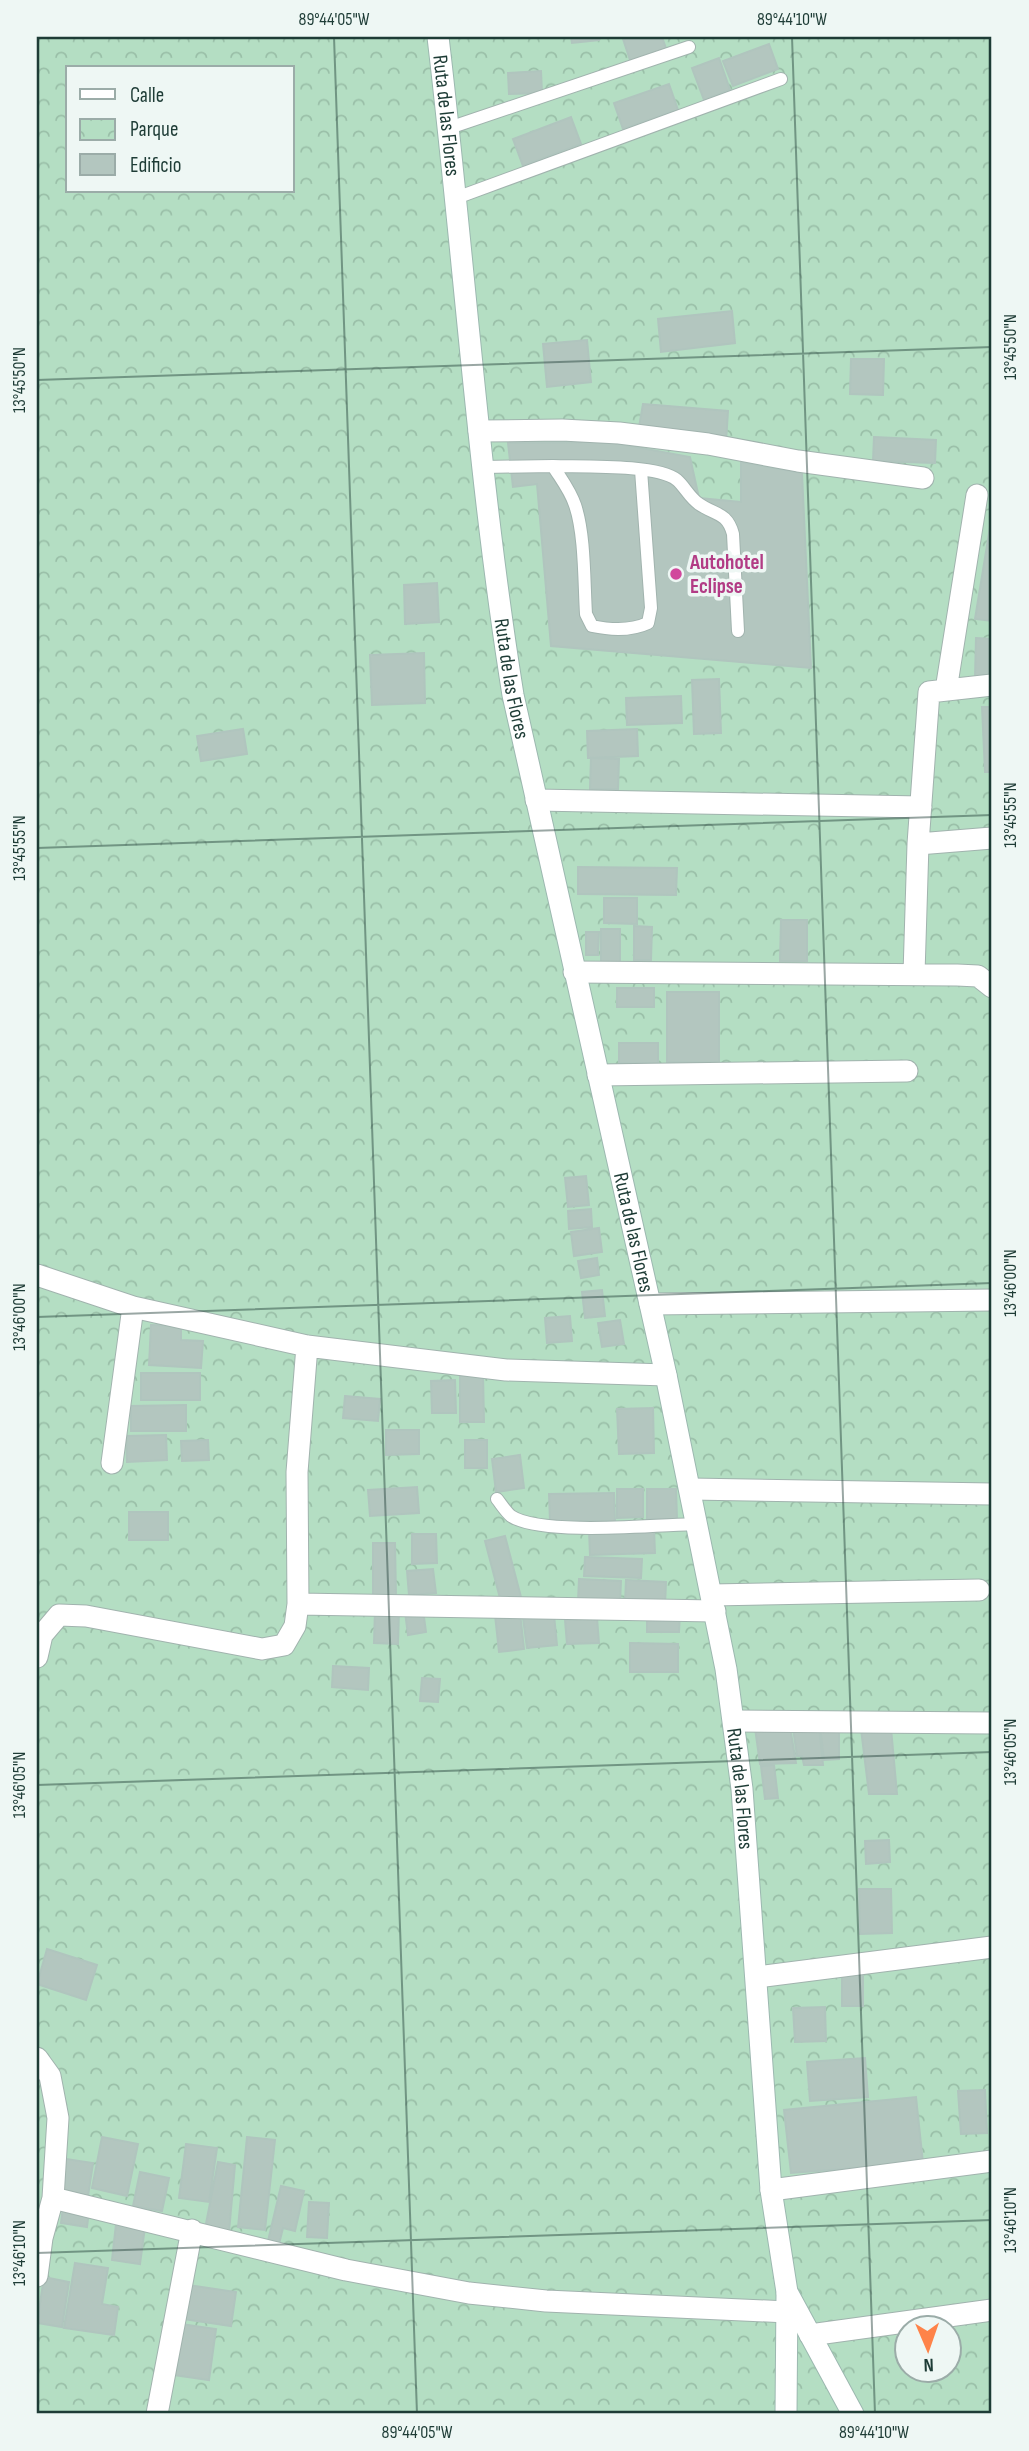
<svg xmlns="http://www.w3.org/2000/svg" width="1029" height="2451" viewBox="0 0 1029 2451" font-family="'Sofia Sans Condensed',sans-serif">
<defs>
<pattern id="park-crowns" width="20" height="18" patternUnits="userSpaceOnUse" patternTransform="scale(1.75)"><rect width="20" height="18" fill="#b4dec3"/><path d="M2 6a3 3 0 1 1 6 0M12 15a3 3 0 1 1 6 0" fill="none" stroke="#9abfa8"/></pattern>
</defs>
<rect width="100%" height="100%" fill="#deebe6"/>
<path fill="url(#park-crowns)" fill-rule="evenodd" d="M37,37h955v2377h-955zM68,68h224v123h-224zM906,2328h42v42h-42z"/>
<path fill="#b3c6bf" stroke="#b0c5be" stroke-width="2" d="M571,37h28v3l-27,3z
M629,37h33l5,14 -36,12 -8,-24z
M769,44l9,25 -45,17 -10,-25z
M719,58l11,32 -26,10 -12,-32z
M541,71l1,22 -33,1 -1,-21z
M669,84l9,26 -55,19 -9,-26z
M571,117l10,27 -58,22 -10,-27z
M732,311l3,32 -74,9 -3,-33z
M587,340l4,42 -44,5 -4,-43z
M851,359h33l-1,36 -33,-1z
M643,404l85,7 -2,31 -87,-15z
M874,437l62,3 -1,23 -62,-2z
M609,442l81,15 9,41 42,4v-40l61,11 9,195 -260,-22 -14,-162 -24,3 -5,-44z
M992,515v106l-17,-2z
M437,583l2,39 -34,2 -1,-39z
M976,638l16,1v40l-17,-1z
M424,653l1,50 -53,2 -2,-50z
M719,679l2,54 -27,1 -2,-54z
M681,696l1,27 -55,2 -1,-27z
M982,707h10v65h-7z
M243,729l4,25 -46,7 -4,-25z
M637,729l1,27 -50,2 -1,-27z
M591,758l28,1 -1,30h-28z
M578,867l99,1 -1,27 -98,-1z
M604,898h33v26l-33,-1z
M781,920h26v41h-27z
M634,926l18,1 -1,33h-17z
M601,929h19v34h-19z
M586,932h13l-1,23h-12z
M617,988h37v19h-37z
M667,992h52v70h-52z
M619,1043h39v20h-39z
M586,1176l3,29 -21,2 -3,-29z
M591,1209l1,18 -23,2 -1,-18z
M599,1228l3,24 -28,4 -3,-24z
M597,1258l2,17 -18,3 -3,-17z
M602,1290l3,26 -20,2 -3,-26z
M570,1316l2,25 -25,2 -2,-25z
M620,1320l4,24 -22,3 -4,-24z
M151,1325l30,1v14l22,1 -2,27 -52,-3z
M141,1373h59v27h-59z
M483,1374l1,48h-24v-47z
M455,1380l1,33h-24l-1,-32z
M345,1396l35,3 -2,22 -35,-3z
M186,1405v26h-55v-25z
M653,1408l1,45 -35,1 -2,-45z
M386,1430h33v24l-33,1z
M166,1435l1,25 -40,2 -1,-26z
M208,1440l1,20 -27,1 -1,-20z
M465,1440h22v28h-22z
M520,1455l4,33 -28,4 -4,-33z
M417,1487l2,26 -49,3 -2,-26z
M617,1489h26v28l-26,1z
M647,1489h29l1,30h-30z
M614,1493l1,28h-65l-1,-27z
M129,1512h39v28h-39z
M654,1528l1,25 -65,2 -1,-25z
M412,1534h24l1,29 -25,1z
M505,1536l16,61 -20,5 -16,-61z
M373,1543h22l1,54h-23z
M585,1557l57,2 -1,19 -57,-2z
M433,1569l3,24 -27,2 -2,-24z
M579,1579l42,2 -1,22 -42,-2z
M626,1580l40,2 -1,24 -40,-2z
M375,1609h24l-1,35 -24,-1z
M423,1610l3,22 -18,3 -3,-23z
M520,1613l4,36 -25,3 -4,-37z
M647,1613h33l-1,19h-32z
M554,1615l3,30 -30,3 -4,-30z
M597,1618l2,25 -32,1 -2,-24z
M630,1643l48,1v28h-48z
M333,1666l36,2 -1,22 -36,-3z
M422,1678l18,1 -2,23 -18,-1z
M819,1726l4,39h-19l-2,-9h-5l-4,-28z
M820,1726h19v33l-15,1z
M790,1727l6,36 -36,1 -5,-36z
M891,1728l6,66h-28l-8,-65z
M774,1765l4,33 -13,1 -4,-33z
M889,1840l1,22 -24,2 -1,-23z
M859,1889h32l1,44 -32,1z
M47,1949l50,16 -11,35 -49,-16z
M842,1972l21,1v33h-21z
M825,2007l1,34 -31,1 -2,-34z
M865,2058l3,39 -58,4 -3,-39z
M985,2090l2,43 -26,1 -3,-43z
M916,2097l7,66 -132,10 -7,-63z
M102,2137l36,7 -11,52 -35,-8z
M247,2137l28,3 -10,90 -27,-3z
M186,2144l31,4 -8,54 -30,-4z
M66,2159l27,4 -5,33 -28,-5z
M218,2162l17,3 -6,67 -24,-3z
M140,2172l29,6 -7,33 -29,-5z
M281,2186l23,5 -9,40 -12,-3 -4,16 -11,-3z
M309,2202l20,1 -2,35 -20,-1z
M63,2207l26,3 -2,17 -26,-4z
M116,2224l29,3 -5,37 -28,-4z
M75,2263l33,5 -6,36 16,3 -4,28 -50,-7z
M44,2277l25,5 -7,45 -25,-4z
M188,2285l48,7 -5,34 -48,-7z
M181,2324l35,5 -7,51 -36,-5z"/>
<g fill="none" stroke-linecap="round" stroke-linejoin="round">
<g stroke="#a1b3ae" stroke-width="14">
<path id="lane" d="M449,128l240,-81
M456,198l325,-119
M553,466c27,1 104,-2 124,14 8,7 12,17 22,24 16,11 28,8 34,30l5,97
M484,467l69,-1c8,13 17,24 22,39 10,29 9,77 11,109l6,12c19,4 39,5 56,-3l3,-15 -10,-138
M497,1499c4,5 9,13 14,17 30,20 146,9 186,8"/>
</g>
<g stroke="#a1b3ae" stroke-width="23">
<path id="street" d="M479,431l83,-1 57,3 89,11 90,17 125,17
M946,690l31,-195
M536,800l385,7
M918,844l11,-152 63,-7
M574,972l383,3 21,1 14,11
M914,974l4,-130 74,-6
M598,1075l309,-4
M37,1275l96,32 174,39 199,24 160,5
M650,1304l342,-4
M112,1463l21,-156
M690,1489l302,5
M712,1595l267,-5
M298,1604l417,7
M37,1657l5,-22 17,-20 27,1 176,33 22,-4 11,-19 3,-22 -1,-132 10,-126
M734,1721l258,2
M757,1977l235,-30
M37,2058l13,18 8,42 -5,80 293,72 123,23 77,8 241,11
M771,2190l221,-29
M37,2276l5,-38 11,-40
M810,2335l182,-25
M157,2414l35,-184"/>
</g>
<g stroke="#9cb8b0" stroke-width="23">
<g id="secondary">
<path id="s1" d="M438,37c26,219 40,440 75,658l153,680 60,294 16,120 29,401 16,102 66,122"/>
<path d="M786,2414l1,-120"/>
</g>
</g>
<use href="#lane" stroke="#fff" stroke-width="12"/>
<use href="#street" stroke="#fff" stroke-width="21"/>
<use href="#secondary" stroke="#fff" stroke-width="21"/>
</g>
<path fill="none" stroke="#1e3c36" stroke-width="2" stroke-opacity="0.45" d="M334,37l83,2377M792,37l83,2377M37,380l955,-33M37,848l955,-33M37,1317l955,-34M37,1785l955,-33M37,2253l955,-33"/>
<circle fill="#d1479c" stroke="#eef7f4" stroke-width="2.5" cx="676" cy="574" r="7"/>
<g text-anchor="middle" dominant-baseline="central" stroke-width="7" stroke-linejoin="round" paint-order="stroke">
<g font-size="21" fill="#1e3c36" stroke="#eef7f4">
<text stroke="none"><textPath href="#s1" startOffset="79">Ruta de las Flores</textPath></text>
<text stroke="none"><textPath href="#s1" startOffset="646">Ruta de las Flores</textPath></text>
<text stroke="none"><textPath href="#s1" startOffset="1213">Ruta de las Flores</textPath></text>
<text stroke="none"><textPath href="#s1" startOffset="1780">Ruta de las Flores</textPath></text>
</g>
<g font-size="21" font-weight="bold" fill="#b23c85" stroke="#eef7f4" text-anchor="start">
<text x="690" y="562">Autohotel<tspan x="690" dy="24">Eclipse</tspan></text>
</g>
</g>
<rect width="1029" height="2451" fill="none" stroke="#eef7f4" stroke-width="77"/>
<rect x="66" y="66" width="228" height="126" fill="#eef7f4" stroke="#9baca8" stroke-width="2"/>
<rect x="80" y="89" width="35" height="10" fill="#ffffff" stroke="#9baca8" stroke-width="2"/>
<text x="130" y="102" font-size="21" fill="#1e3c36">Calle</text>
<rect x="80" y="119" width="35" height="21" fill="url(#park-crowns)" stroke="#9baca8" stroke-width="2"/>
<text x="130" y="136" font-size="21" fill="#1e3c36">Parque</text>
<rect x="80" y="154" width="35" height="21" fill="#b3c6bf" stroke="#9baca8" stroke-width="2"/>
<text x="130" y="172" font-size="21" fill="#1e3c36">Edificio</text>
<g transform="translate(928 2349) rotate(178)"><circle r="33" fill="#eef7f4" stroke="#9baca8" stroke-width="2"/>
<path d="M0-5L12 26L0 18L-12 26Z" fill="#fe8349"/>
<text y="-10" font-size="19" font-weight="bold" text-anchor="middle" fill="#1e3c36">N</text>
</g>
<rect x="38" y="38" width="952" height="2374" fill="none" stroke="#1e3c36" stroke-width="2.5"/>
<g font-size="18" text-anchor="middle" fill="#1e3c36">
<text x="334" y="25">89°44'05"W</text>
<text x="792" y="25">89°44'10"W</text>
<text transform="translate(1010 347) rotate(-90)" y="6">13°45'50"N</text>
<text transform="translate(19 380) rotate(-90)" y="6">13°45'50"N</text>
<text transform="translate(1010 815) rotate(-90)" y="6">13°45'55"N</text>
<text transform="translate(19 848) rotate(-90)" y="6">13°45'55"N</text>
<text transform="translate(1010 1283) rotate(-90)" y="6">13°46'00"N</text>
<text transform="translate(19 1317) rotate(-90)" y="6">13°46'00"N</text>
<text transform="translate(1010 1752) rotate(-90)" y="6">13°46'05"N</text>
<text transform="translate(19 1785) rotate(-90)" y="6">13°46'05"N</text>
<text transform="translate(1010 2220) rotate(-90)" y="6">13°46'10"N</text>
<text transform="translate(19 2253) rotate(-90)" y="6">13°46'10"N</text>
<text x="417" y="2438">89°44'05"W</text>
<text x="874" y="2438">89°44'10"W</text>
</g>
</svg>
